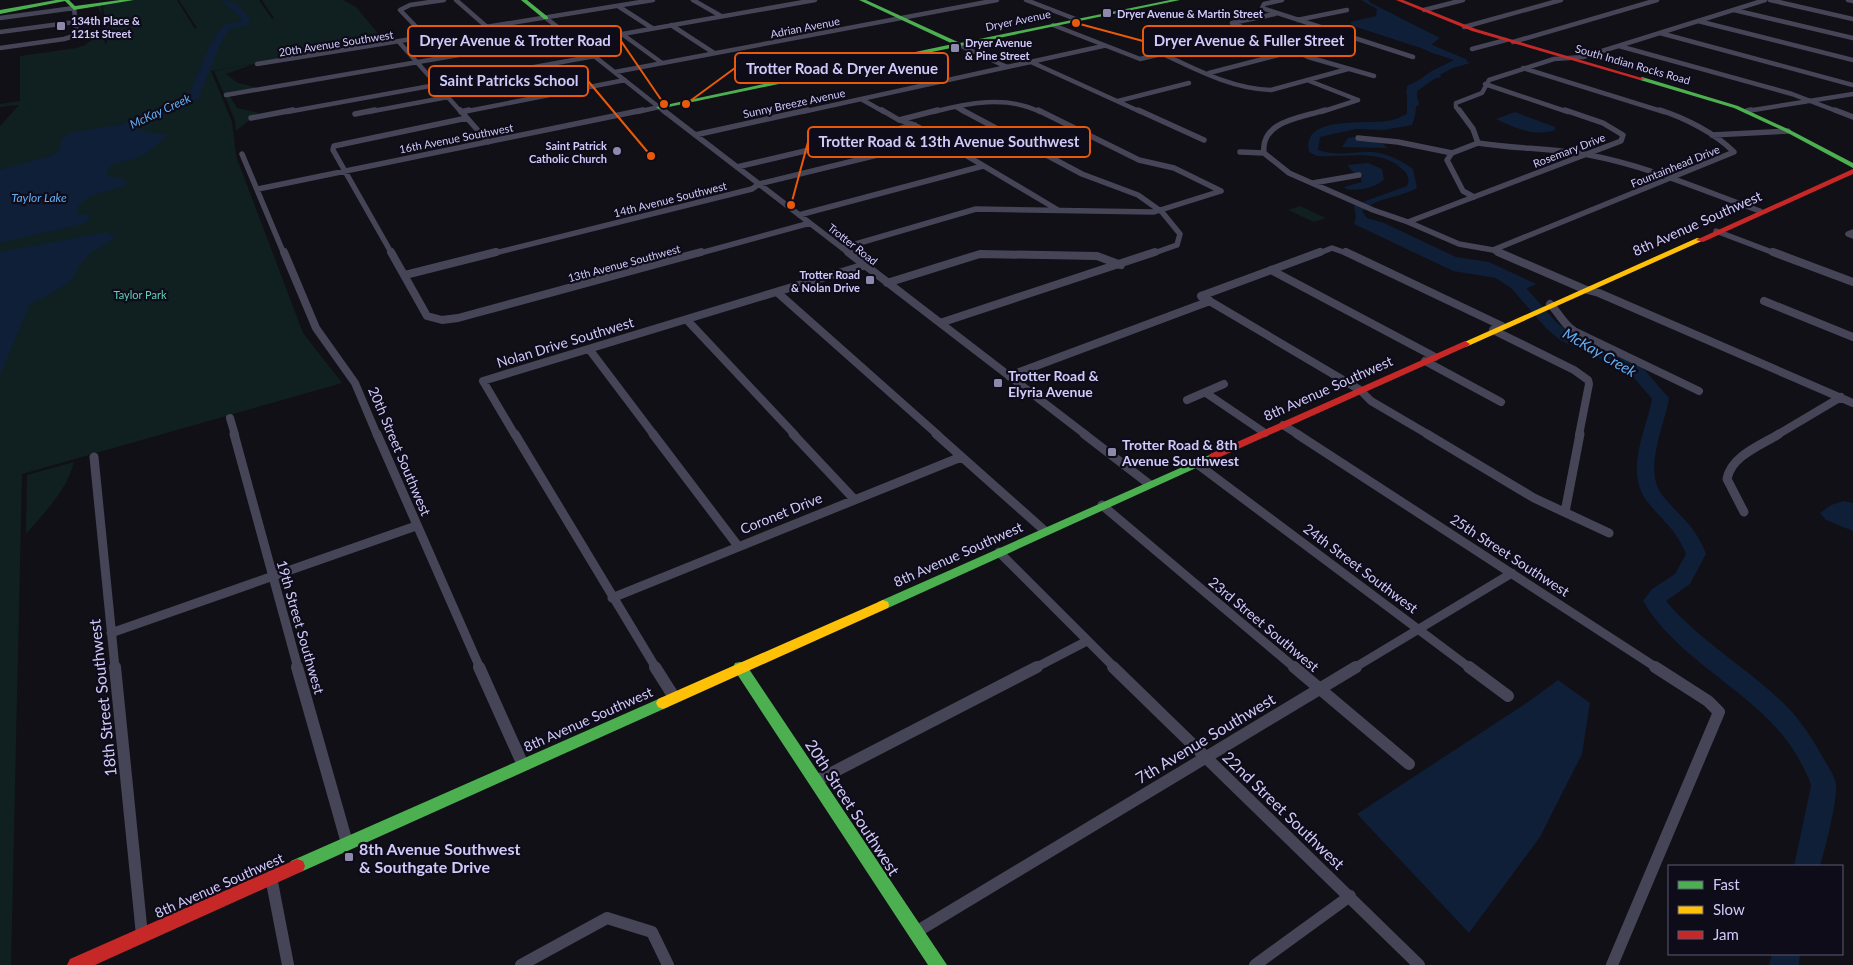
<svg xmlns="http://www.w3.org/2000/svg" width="1853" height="965" viewBox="0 0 1853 965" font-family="Lato,sans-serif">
<rect width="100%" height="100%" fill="#111016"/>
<path fill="#102021" d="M136,0h41l18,29 2,-1 -18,-28h80l13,19 2,-1 -12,-18h81l13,7 29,35 -174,29 21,51 4,34 67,177 39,50 -320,91 -11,491h-11v-839l19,-21 -19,2v-3l20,-3v-45l57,-8 8,-3 18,-14 2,13 2,-1 -4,-38 -2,1 1,8 -6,-9z
M254,64l-28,10 12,9 21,5 -35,6 -10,-23z
M229,95l8,13 22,5 -11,4 3,2 -15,12 -1,-10 -10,-25z
M1300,206l26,12 -12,4 -26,-12z
M74,462c-7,28 -29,50 -48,72l1,-59z"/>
<path fill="#0f1f38" d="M1361,0h7l3,3 69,35 -8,6v3l5,3 -4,2 -80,-26 -3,-4 26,-6 1,-7z
M1436,52l22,5 12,6 -31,9 2,5 -21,6c-6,17 -1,25 -8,42l-28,5 -28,-1 -36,8 -2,13c22,7 34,1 55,2 13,1 29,9 40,17l4,19c-16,9 -34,9 -48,18l-9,-3 47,-17c3,-7 1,-12 -5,-17 -22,-21 -58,-11 -85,-13l-8,-4c-8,-39 60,-26 83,-32 5,-1 10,-4 15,-6v-28l25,-13 28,-10 -2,-3z
M1515,112l40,15v3c-20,7 -40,-2 -59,-11z
M123,124c15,5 29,9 45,11l-21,18 -13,6 -15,3 -7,3 -6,6 3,5 14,3 5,4c-12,8 -24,7 -35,12 -6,2 -11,8 -16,13v7l11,-1 2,3 -4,6 -86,20v-73l53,-15 7,-6 1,-9 9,-7z
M1354,137l2,2 24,2 7,7 -45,-1 6,-9z
M1368,163l14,6 2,10c-7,9 -27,12 -38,10l-2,-2 18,-5 -2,-5 4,-1 -4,-3 -5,1 -8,-9z
M1356,205l9,4 -3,2 5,7 17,5 72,34 33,5 47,22 -17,8 -23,-14 -43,-7 -99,-47 2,-7 -2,-11z
M107,232l8,6 -25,15 -11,13 -8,15 -24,15 -17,8 -30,71v-123z
M1844,501l9,2v28l-27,-11 -6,-7 11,-8z
M1558,680l32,23 -8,51 -42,83 -71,96 -112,-119 171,-112z"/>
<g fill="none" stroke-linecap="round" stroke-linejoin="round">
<path fill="#0f1f38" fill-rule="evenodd" d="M220,0c14,0 24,8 30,21l-2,4 -19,4 -9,16 -22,54 -14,9 -53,19 -19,15h-8l-2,-2 2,-2 19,-15 53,-19 13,-9 21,-50 13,-20 19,-4 -4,-7z
M1413,37l55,23 -30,16 -22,16 3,13 -5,3 -5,-3 -3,-14 1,-2 23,-17 24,-12 -22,-7 -22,-11 -2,-2z
M1501,273l20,9 35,40 16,12 69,32 28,32c-4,27 -27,73 -6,98 18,22 32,29 43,58l-16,30 -24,17c37,44 88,70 126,111 12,14 21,28 30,44 5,9 12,18 14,28 2,14 -11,66 -16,82h-26l17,-80c-2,-9 -7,-17 -11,-25 -37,-68 -118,-94 -157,-160l9,-12 23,-15 11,-20c-9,-23 -21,-31 -36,-49 -28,-32 -4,-72 2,-106l-23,-27 -69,-32 -14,-12 -35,-40 -17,-11 2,-3z
M1772,954h28l-1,11h-30z"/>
<path stroke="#464557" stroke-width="4.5" d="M456,0l31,27
M693,0l28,16
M1026,0l52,20
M1282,0l-18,4 -2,4 151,49
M1770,0l83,19
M1848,0l5,1
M618,6l34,22
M1424,10l39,-10
M1734,10l119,28
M0,18l74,-10 3,27 -13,4 -64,9
M546,18l119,94
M1297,20l50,-10
M1698,21l155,39
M1232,23l38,15 38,19 66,19
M1232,23l43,-9
M671,25l43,28
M1053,25l87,34 116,-27
M1464,27l97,-27
M0,32l75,-10
M1660,33l193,52
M622,34l40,29
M426,37l-26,-27 10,-5 34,-5
M399,42l62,70
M577,42l238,-42
M1513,42l144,-42
M959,45l48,22
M1619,46l173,48 47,18
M1472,49l34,-9
M1163,54c34,16 70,35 108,36l77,-21
M1031,62l110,50
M257,64l396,-64
M1523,68l141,44
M615,72l382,-72
M1209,73l85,-22
M1307,80l51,20
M1485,84l83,28
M226,95l343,-59
M861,99l23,13
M1118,101l71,-18
M956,107l9,5
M1747,111l106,-17
M287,112l308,-56
M368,112l80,-15
M463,112l162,-32
M637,112l22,-5
M802,112l301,-66
M933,112c34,-9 74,-17 107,0
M1321,112l37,-12
M1460,112l-4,-5v-4l26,-10 7,-13 65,-21 29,-2 182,-57"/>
<path stroke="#464557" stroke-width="5.5" d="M460,110l28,32
M663,110l187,144
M882,110l17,10 16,5 143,85
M962,110l120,64 56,21 24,17 18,22 -3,11 -26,9
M1038,110l101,50 35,8 47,23
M1138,110l66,30
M1325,110c-24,8 -65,11 -61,43l25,20 84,37 35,12 51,22 34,6 8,4
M1459,110l14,19 5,14 -26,10 -5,7 16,31 11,6
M1835,110l18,7
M1747,111l4,-1
M461,112l8,-2
M355,114l20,-4
M251,118l42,-8
M899,120l39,-10
M695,135l113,-25
M1712,135l76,-4
M1358,138l40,4 54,11
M1478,143c37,6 74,5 111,12 59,11 115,36 171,56
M1240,152l24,1
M242,154l42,100
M737,167l178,-42
M1313,183l46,-8
M258,189l385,-79
M799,215l184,-49
M1408,222l213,-81 2,-6 -20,-12 -38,-13
M1716,231l61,23
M1853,232l-5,2 5,2
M842,248l134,-39 178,3 67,-21
M1493,250l241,-98c-19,-19 -49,-34 -74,-42
M392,254l-59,-104 1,-4 133,-28
M491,254l261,-65 7,-5 180,-44
M697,254l113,-31
M1317,254l15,-6 17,6"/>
<path stroke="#464557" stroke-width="8" d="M284,252l32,76 39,55 22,52
M391,252l36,64 15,4 16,-2 243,-66
M848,252l238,183
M1346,252l156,74
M1498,252l86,37 15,4 254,110
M1773,252l80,30
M1271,270l164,87
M405,275l91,-23
M887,283l93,-29 117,2 24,9
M778,293l160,142
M1201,296l159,94 11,11 58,34
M1201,296l119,-44
M1764,301l89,36
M1550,304c9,9 14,21 24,27l125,60
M687,320l108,115
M940,323l215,-71
M1493,330l81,40 14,10 1,4 -10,51
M589,349l65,86
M1425,361l76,41
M1009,376l201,-75
M1206,393l59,40
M1187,400l37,-16
M230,418l5,17
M1283,425l16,10
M515,435l-32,-54 382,-116
M1777,435l64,-38"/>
<path stroke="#464557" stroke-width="9" d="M234,434l64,234
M377,434l103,234
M515,434l141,234
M653,434l85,112
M793,434l61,65
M936,434l109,97
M1084,434l65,50
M1297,434l360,234
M1427,434l107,64 75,35
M94,457l21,211
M1196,463l274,205
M1102,505l193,163
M1565,512l15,-78
M1744,512l-17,-33c4,-23 34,-34 52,-45
M999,552l116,116
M612,598l349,-141
M111,633l305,-107
M1035,668l52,-27
M1354,668l158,-95"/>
<path stroke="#464557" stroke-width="12" d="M115,667l27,268
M297,667l50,176
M479,667l44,98
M655,667l19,30
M1113,667l306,298
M1294,667l115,97
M1469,667l39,29
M816,781l221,-114
M271,877l17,88
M916,932l440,-265
M521,965l86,-47 45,14 16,33
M1255,965l95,-69
M1612,965l107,-253 -11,-11 -53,-34"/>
<path fill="#4caf50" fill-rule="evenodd" d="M56,0h13l6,6 45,-6h14l-60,10 -9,-9 -65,13v-4z
M521,0h6l21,17v2h-4z
M859,0h7l94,43 210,-43h10l-521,109 -3,-2 297,-63z
M1642,77l96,29 52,24 63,33v5l-67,-36 -52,-24 -94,-28 -1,-1z
M1214,453l4,1 1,2 -1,2 -330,150h-10l-1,-3 1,-3z
M740,662l5,1 202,302h-19l-193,-294 -2,-4 2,-4z
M663,697l5,2 2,4 -2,4 -365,164 -6,2 -6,-2 -2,-5 2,-5z"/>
<path fill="#ffc107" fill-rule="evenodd" d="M1697,238l7,2 -236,106 -3,1 -5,-3z
M883,600l5,2 1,3 -1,3 -220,99 -5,2 -5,-2 -2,-4 2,-4z"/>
<path fill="#c62828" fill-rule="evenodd" d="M1396,0h7l73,29 169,50 -5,1 -168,-49z
M1853,169v5l-150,68 -7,-2z
M1465,341l5,3 -2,2 -250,112h-8l-1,-2 1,-2z
M297,859l6,2 2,5 -2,5 -208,94h-28l3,-6z"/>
</g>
<g fill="#8d89aa" stroke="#0f0c1a" stroke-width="2">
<rect x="1102" y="8" width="10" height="10" rx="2.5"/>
<rect x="56" y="21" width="10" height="10" rx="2.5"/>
<rect x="950" y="43" width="10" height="10" rx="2.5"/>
<circle cx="617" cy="151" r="5"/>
<rect x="865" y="275" width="10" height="10" rx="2.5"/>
<rect x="993" y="378" width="10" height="10" rx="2.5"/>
<rect x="1107" y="447" width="10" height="10" rx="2.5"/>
<rect x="344" y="852" width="10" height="10" rx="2.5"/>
</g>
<g text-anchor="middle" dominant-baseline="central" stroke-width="4.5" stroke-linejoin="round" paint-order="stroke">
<g font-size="11" font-weight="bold" fill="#d0cafa" stroke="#0f0c1a" text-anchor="start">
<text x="1117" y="13">Dryer Avenue &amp; Martin Street</text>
<text x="71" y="20">134th Place &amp;<tspan x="71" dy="13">121st Street</tspan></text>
<text x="965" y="42">Dryer Avenue<tspan x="965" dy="13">&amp; Pine Street</tspan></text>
<text x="607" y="145" text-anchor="end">Saint Patrick<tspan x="607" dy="13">Catholic Church</tspan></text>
<text x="860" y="274" text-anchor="end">Trotter Road<tspan x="860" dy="13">&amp; Nolan Drive</tspan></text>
</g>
<g font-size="11" fill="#d0cafa" stroke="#0f0c1a">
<text transform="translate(1018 20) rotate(-12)">Dryer Avenue</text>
<text transform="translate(805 27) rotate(-11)">Adrian Avenue</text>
<text transform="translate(336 43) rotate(-9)">20th Avenue Southwest</text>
<text transform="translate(1633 64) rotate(16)">South Indian Rocks Road</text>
<text transform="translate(794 103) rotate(-12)">Sunny Breeze Avenue</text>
<text transform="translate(456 138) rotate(-11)">16th Avenue Southwest</text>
<text transform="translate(1569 150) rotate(-21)">Rosemary Drive</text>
<text transform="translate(1675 166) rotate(-22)">Fountainhead Drive</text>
<text transform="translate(670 199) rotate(-14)">14th Avenue Southwest</text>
<text transform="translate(853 244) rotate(38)">Trotter Road</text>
<text transform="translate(624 263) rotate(-15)">13th Avenue Southwest</text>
</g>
<g font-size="11" fill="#5ed2b5" stroke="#0f0c1a">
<text x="140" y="294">Taylor Park</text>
</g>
<g font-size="12" font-style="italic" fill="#62aef1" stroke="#0f0c1a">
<text transform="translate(160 111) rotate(-25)">McKay Creek</text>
<text x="39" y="197">Taylor Lake</text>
</g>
<g font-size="14" fill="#d0cafa" stroke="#0f0c1a">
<text transform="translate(1697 223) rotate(-24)">8th Avenue Southwest</text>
<text transform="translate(565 342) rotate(-17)">Nolan Drive Southwest</text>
<text transform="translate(1328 388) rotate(-24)">8th Avenue Southwest</text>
<text transform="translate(400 451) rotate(67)">20th Street Southwest</text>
<text transform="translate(781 513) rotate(-22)">Coronet Drive</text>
<text transform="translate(958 554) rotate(-24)">8th Avenue Southwest</text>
<text transform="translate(1510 555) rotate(33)">25th Street Southwest</text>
<text transform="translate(1361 568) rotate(37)">24th Street Southwest</text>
<text transform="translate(1264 624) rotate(40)">23rd Street Southwest</text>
<text transform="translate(301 627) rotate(74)">19th Street Southwest</text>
<text transform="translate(588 719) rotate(-24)">8th Avenue Southwest</text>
<text transform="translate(219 885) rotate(-24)">8th Avenue Southwest</text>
</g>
<g font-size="14" font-weight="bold" fill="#d0cafa" stroke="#0f0c1a" text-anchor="start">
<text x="1008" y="375">Trotter Road &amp;<tspan x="1008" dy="16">Elyria Avenue</tspan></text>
<text x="1122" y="444">Trotter Road &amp; 8th<tspan x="1122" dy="16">Avenue Southwest</tspan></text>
</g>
<g font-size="15" font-style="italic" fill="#62aef1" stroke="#0f0c1a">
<text transform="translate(1600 352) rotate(30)">McKay Creek</text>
</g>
<g font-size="16" fill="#d0cafa" stroke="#0f0c1a">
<text transform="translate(102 698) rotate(-96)">18th Street Southwest</text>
<text transform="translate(1205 738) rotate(-31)">7th Avenue Southwest</text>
<text transform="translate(853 807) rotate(57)">20th Street Southwest</text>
<text transform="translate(1284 810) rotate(44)">22nd Street Southwest</text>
</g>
<g font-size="16" font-weight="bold" fill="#d0cafa" stroke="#0f0c1a" text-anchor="start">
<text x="359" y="848">8th Avenue Southwest<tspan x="359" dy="18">&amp; Southgate Drive</tspan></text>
</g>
</g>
<path fill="none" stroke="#e8590c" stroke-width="2" d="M1076 23L1143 41M664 104L621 41M686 104L735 68M651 156L588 81M791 205L808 142"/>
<g fill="#e8590c" stroke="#0f0c1a" stroke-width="2">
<circle cx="1076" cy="23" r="5"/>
<circle cx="664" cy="104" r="5"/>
<circle cx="686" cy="104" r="5"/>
<circle cx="651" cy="156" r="5"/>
<circle cx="791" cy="205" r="5"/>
</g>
<g fill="#0f0c1a" stroke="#e8590c" stroke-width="2">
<rect x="1143" y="26" width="212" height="30" rx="5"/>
<rect x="408" y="26" width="213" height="30" rx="5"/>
<rect x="735" y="53" width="213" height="30" rx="5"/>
<rect x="429" y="66" width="159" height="30" rx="5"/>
<rect x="808" y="127" width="282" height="30" rx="5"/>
</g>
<g font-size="15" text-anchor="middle" font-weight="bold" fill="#d0cafa">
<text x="1249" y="46">Dryer Avenue &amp; Fuller Street</text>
<text x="515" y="46">Dryer Avenue &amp; Trotter Road</text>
<text x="842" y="74">Trotter Road &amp; Dryer Avenue</text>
<text x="509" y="86">Saint Patricks School</text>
<text x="949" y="147">Trotter Road &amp; 13th Avenue Southwest</text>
</g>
<rect x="1668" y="865" width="175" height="90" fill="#0f0c1a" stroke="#5c5874"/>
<rect x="1678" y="881" width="25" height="8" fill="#4caf50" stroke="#5c5874"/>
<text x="1713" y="890" font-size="15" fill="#d0cafa">Fast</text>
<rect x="1678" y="906" width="25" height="8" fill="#ffc107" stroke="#5c5874"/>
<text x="1713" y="915" font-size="15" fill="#d0cafa">Slow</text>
<rect x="1678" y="931" width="25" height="8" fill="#c62828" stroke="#5c5874"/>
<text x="1713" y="940" font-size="15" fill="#d0cafa">Jam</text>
</svg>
